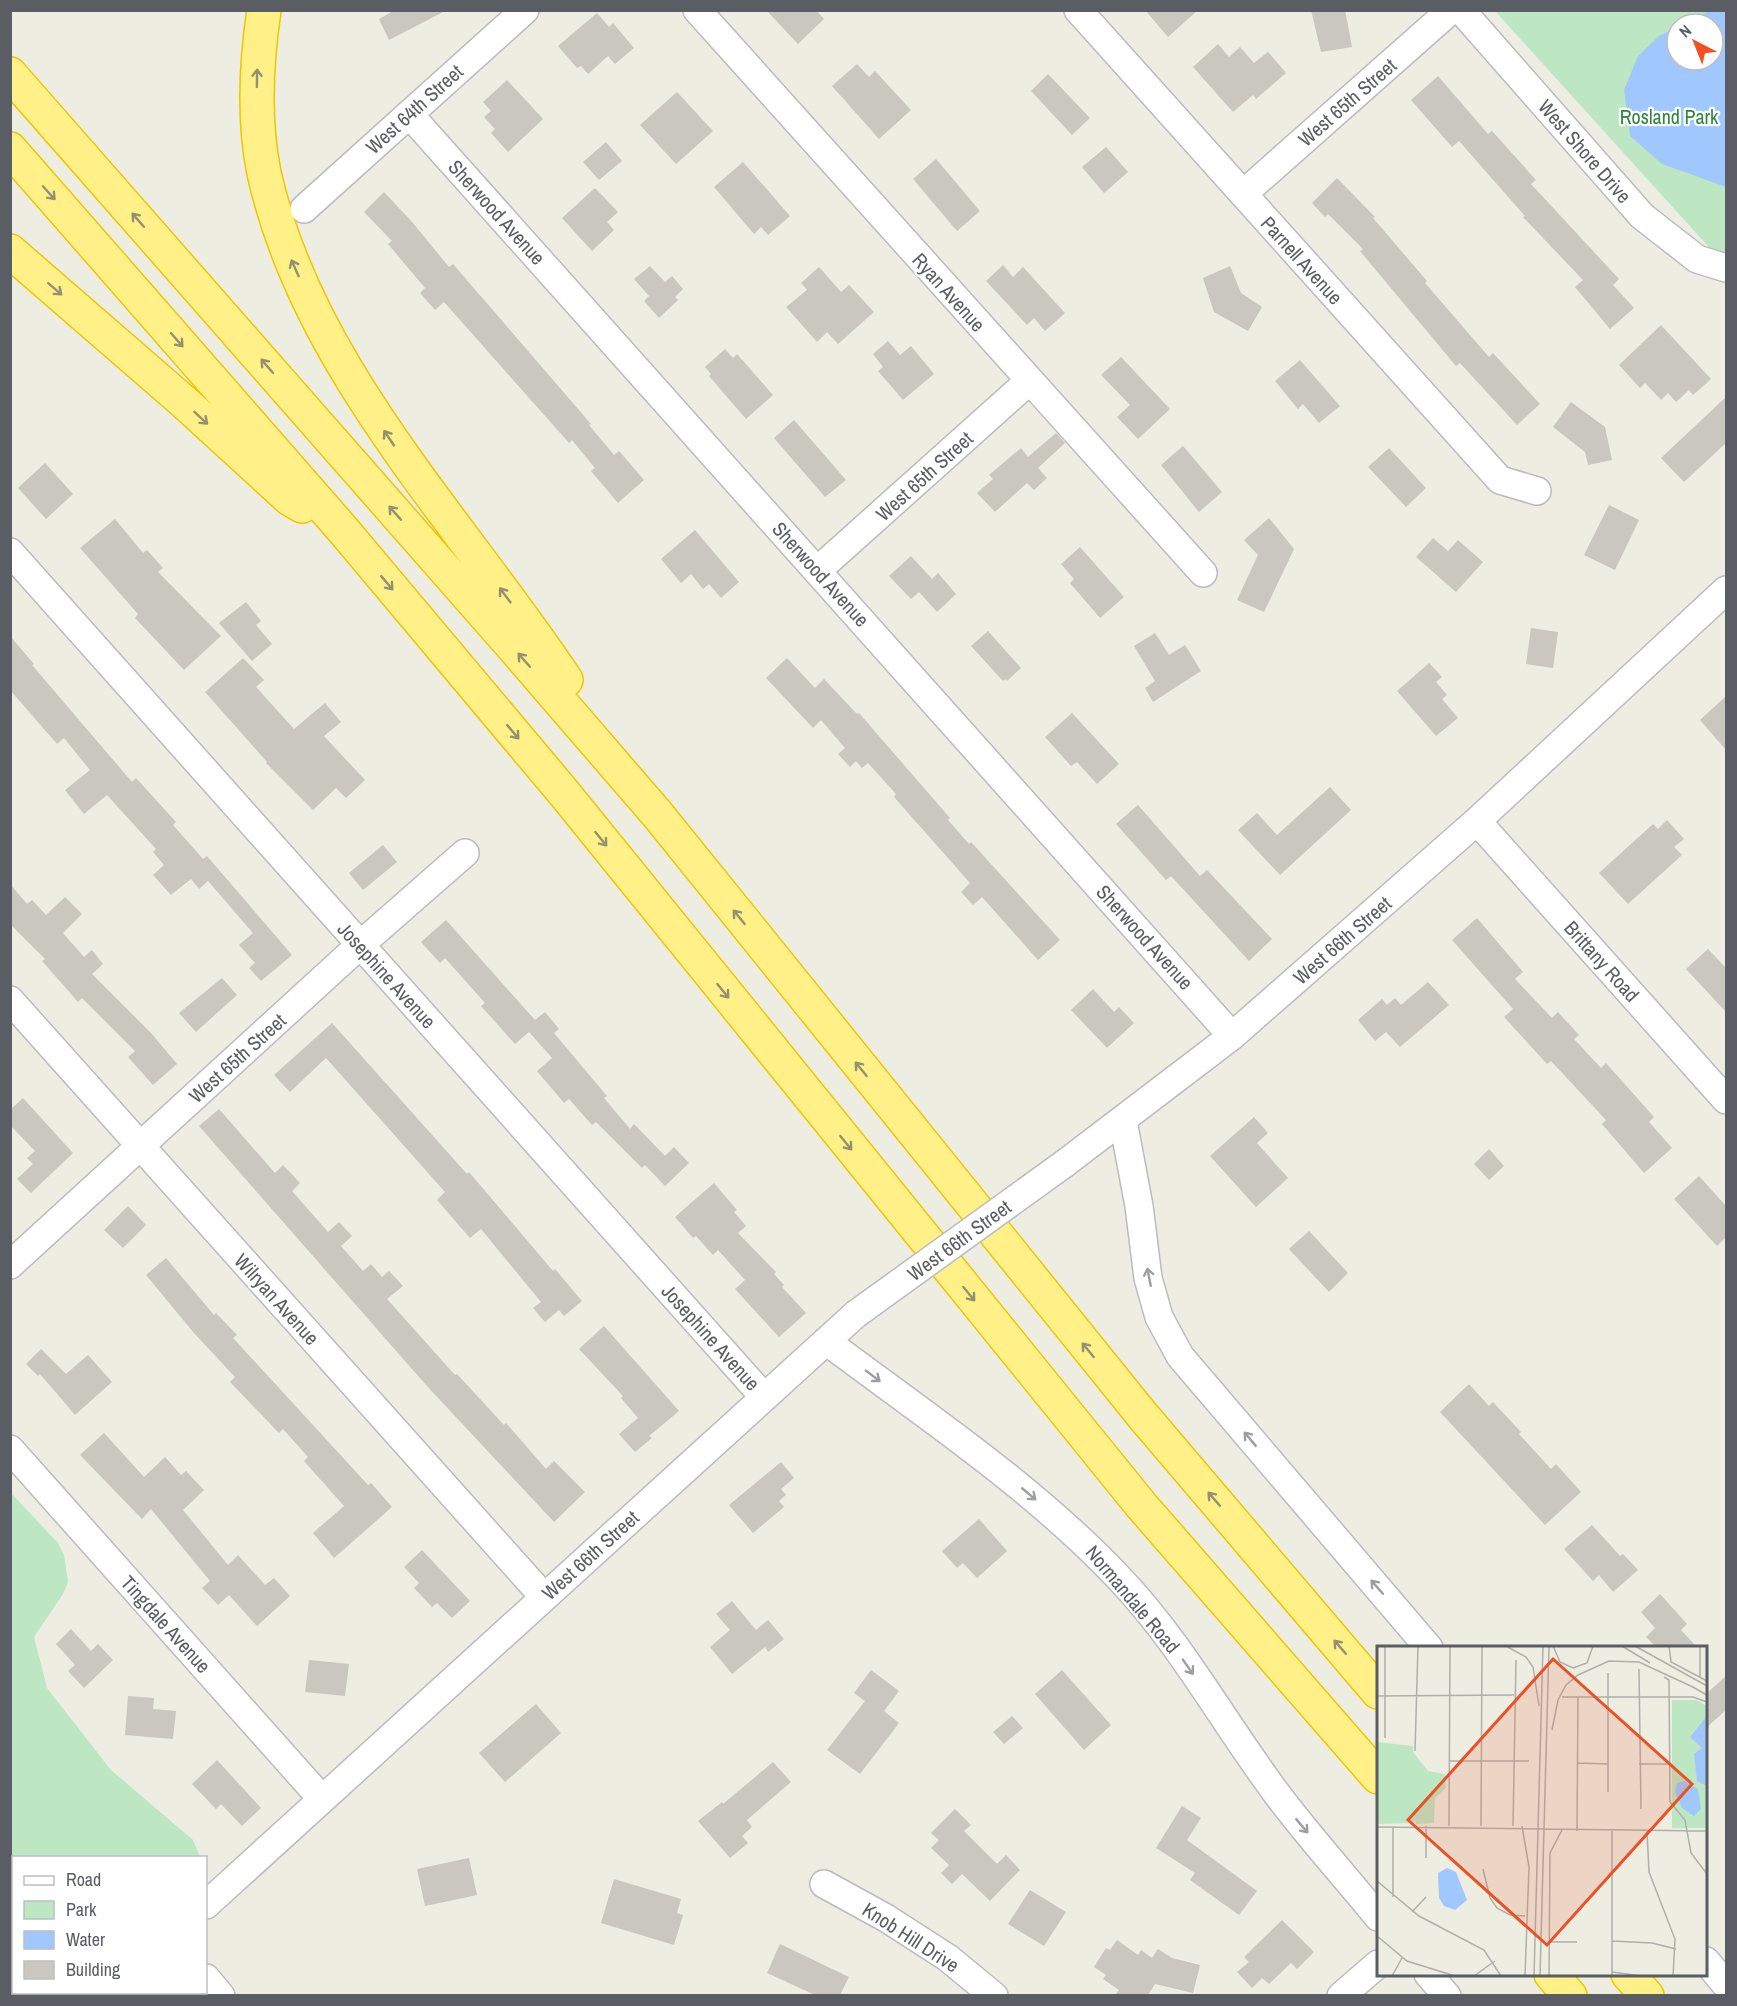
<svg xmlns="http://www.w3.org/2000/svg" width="1737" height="2006" viewBox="0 0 1737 2006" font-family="'Archivo Narrow',sans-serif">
<rect width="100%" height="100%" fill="#eeede1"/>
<path fill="#bce7c2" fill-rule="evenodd" d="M1495,11h231v255zM1677,24h36v36h-36z
M10,1492l48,51 6,12 4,27 -5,12 -29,43 13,51 64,82 82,70 7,17 -186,1v134l47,1 3,2h-53z"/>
<path fill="#a0c8ff" d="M1710,10l16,1v176l-64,-23 -32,-28 -6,-46 14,-34 21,-20 18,-9v33h36v-36h-29z"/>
<path fill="#c9c7be" d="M395,10h52l-58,30 -10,-21z
M766,10h50l8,9 -26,25z
M1145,10h53l-30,27z
M1311,10h34l7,37 -31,5z
M597,13l12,14 4,-4 21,25 -19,16 -7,-8 -20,18 -7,-8 -4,2 -19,-22z
M1218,44l11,13 11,-10 14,16 14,-11 18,21 -30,26 -3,-4 -20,17 -40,-45z
M857,64l12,13 6,-6 36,39 -32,29 -47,-53z
M1048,74l42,44 -18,17 -41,-44z
M1438,76l50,58 4,-3 44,49 -5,4 88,95 -6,6 21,23 -24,21 -35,-42 8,-7 -60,-63 2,-1 -66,-75 -7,6 -41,-47z
M507,80l36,39 -35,33 -17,-19 4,-4 -11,-12 7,-6 -8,-9z
M677,92l36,39 -37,33 -36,-39z
M606,142l16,19 -23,19 -16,-18z
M1106,147l22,25 -24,21 -22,-26z
M936,159l44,52 -23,20 -44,-52z
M743,162l47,54 -22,19 -7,-8 -7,7 -40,-47z
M1337,178l38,39 -2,1 54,63 -2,2 64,74 4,-4 47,51 -23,21 -57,-62 -4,3 -96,-115 3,-2 -35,-35 -3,3 -13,-14z
M595,188l23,24 -11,10 7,8 -22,21 -30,-33z
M384,192l29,31 36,44 4,-3 138,160 -2,1 25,30 5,-4 25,29 -26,23 -27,-32 4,-3 -23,-28 -3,3 -125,-141 -9,8 -15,-17 5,-5 -37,-44 4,-3 -28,-29z
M1003,265l10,12 10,-10 42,46 -20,18 -11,-13 -7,7 -41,-44z
M650,266l15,16 7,-6 11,13 -8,8 3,3 -19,18 -15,-17 5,-5 -15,-17z
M1230,266l11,27 21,14 -14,24 -34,-19 -11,-34z
M819,267l22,25 8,-7 25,27 -36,32 -11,-12 -10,10 -31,-35 21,-17 -6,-7z
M1661,325l50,54 -18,16 -4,-5 -13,12 -8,-9 -7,7 -16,-17 -5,5 -21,-23z
M888,341l12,14 11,-9 23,28 -31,26 -25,-29 5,-4 -10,-13z
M725,349l8,9 4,-4 36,41 -27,24 -37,-43 2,-2 -6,-7z
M1121,357l49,52 -32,30 -21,-22 13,-12 -29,-30z
M1300,360l40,46 -21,17 -16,-19 -5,5 -23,-28z
M1726,397v46l-42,39 -23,-24z
M1571,402l34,25 7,33 -24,5 -3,-13 -32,-25z
M794,420l52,60 -21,17 -51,-59z
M1056,433l9,10 -27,25 9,10 -13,12 -7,-7 -32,29 -18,-19 16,-14 -4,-4 32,-27 7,9z
M1183,446l39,46 -23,20 -38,-47z
M1389,448l37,40 -20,19 -38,-40z
M45,463l28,31 -27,25 -28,-31z
M1609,505l30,15 -24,50 -31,-15z
M1269,518l25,31 -30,63 -27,-12 21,-45 -14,-15z
M115,519l28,34 4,-3 16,18 -5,4 63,64 -37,34 -49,-52 3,-4 -58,-66z
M695,530l44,52 -18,16 -12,-14 -6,5 -12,-15 -10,9 -20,-24z
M1433,538l15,13 10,-11 25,22 -27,30 -40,-35z
M1080,547l44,50 -24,21 -30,-35 4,-4 -13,-15z
M911,556l21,23 6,-6 18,21 -19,18 -18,-20 -8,7 -22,-23z
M246,602l15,19 -5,4 16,19 -20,17 -33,-38z
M1531,628l27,4 -5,36 -27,-4z
M988,631l33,37 -14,13 -1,-2 -3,2 -32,-35z
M1155,633l14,22 16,-10 16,26 -48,31 -8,-14 10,-7 -21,-35z
M10,636l24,28 -2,1 100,117 4,-4 40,44 -3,3 30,34 4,-3 85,99 -31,26 -12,-13 6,-5 -16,-18 14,-12 -45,-52 -9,8 -8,-10 -20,16 -18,-20 11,-10 -11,-13 3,-3 -49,-54 -23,19 -19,-24 25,-20 -26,-32 -7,6 -47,-54z
M243,658l21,22 -8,7 38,42 31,-26 16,19 -17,14 41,44 -19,18 -10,-10 -23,22 -47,-47 1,-1 -62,-70z
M787,658l28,30 9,-9 33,35 2,-1 91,105 -2,2 21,24 2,-2 89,98 -22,20 -56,-63 -9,8 -12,-13 9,-9 -76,-86 2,-3 -28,-31 -6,5 -6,-7 -6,6 -12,-13 7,-6 -24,-28 -8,8 -47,-50z
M1429,663l13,14 -6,5 11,13 -5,4 16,19 -22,18 -39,-45z
M1726,696v54l-26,-30z
M1072,713l47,51 -22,20 -20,-22 -6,4 -26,-29z
M1330,787l21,23 -71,65 -42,-45 19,-17 20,22z
M1138,805l62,71 7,-6 65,69 -23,22 -78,-85 -5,4 -50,-56z
M1667,820l17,19 -10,8 8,8 -54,49 -29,-31 54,-49 5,5z
M383,845l14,17 -34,28 -14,-17z
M10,884l17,20 5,-4 14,15 19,-18 17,17 -19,19 21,24 8,-7 11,14 -11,10 59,59 26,31 -24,21 -25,-28 7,-6 -53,-53 -4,4 -36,-41 3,-2 -35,-35z
M1477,918l46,54 -8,7 37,39 6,-6 21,23 -5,4 27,29 5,-5 48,54 -5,5 23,26 -28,25 -42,-49 4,-4 -55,-59 -4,3 -43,-47 9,-8 -61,-69z
M446,920l89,100 10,-8 14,17 -5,4 53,63 -3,2 26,31 4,-5 31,32 9,-9 15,16 -24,23 -20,-21 -3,3 -46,-46 -4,3 -23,-26 -5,4 -27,-32 15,-13 -23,-26 -14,12 -34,-38 4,-3 -40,-45 -5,5 -19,-21z
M1708,949l18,19v44l-40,-43z
M222,978l15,17 -41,37 -17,-19z
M1428,982l21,23 -49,42 -14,-15 -11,9 -17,-21 24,-21 5,6 8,-7 6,7z
M1093,989l21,23 5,-5 15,16 -27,25 -36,-38z
M332,1023l135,151 2,-2 84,99 2,-2 27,32 -18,15 -5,-6 -14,12 -12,-14 8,-6 -60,-73 -11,9 -33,-38 8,-8 -119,-134 -36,34 -16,-17z
M23,1098l50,55 -42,40 -14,-14 16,-15 -6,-6 8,-7 -25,-26v-15z
M219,1109l56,64 8,-8 17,18 -8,8 36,41 11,-10 13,14 -11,10 22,25 8,-7 11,13 7,-6 14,15 -16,13 68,76 2,-1 47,51 2,-2 40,46 8,-8 31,31 -31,30 -128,-137 -227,-259z
M1254,1117l14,16 -11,10 31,35 -32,29 -46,-51z
M1489,1149l15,17 -15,14 -15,-16z
M1699,1176l27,30v31l-9,9 -43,-47z
M714,1183l23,27 -3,2 12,14 -8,7 38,39 -2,2 10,11 -2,2 24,26 -27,24 -44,-48 10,-9 -27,-30 -5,5 -17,-19 -3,2 -18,-21z
M128,1206l18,19 -23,23 -19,-18z
M1309,1231l39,42 -19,19 -40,-43z
M166,1258l48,57 2,-2 21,22 -4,3 135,147 3,-2 21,24 -58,51 -21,-25 31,-27 -40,-45 4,-4 -25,-28 -4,4 -49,-51 5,-5 -41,-44 -48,-58z
M604,1326l75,85 -30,25 3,2 -17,14 -16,-18 19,-16 -17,-20 2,-2 -44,-47z
M41,1349l25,25 22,-19 24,27 -37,33 -35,-41 -2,2 -12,-12z
M1469,1384l20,22 4,-4 28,30 -2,2 32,35 5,-5 25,28 -36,33 -105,-113z
M104,1433l40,44 21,-20 16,18 5,-4 18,19 -21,20 45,55 10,-10 27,30 9,-7 16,18 -33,30 -28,-31 -11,10 -16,-17 8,-7 -59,-72 -9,10 -62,-64z
M781,1462l13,16 -13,11 5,6 -7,6 5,6 -31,26 -24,-28z
M979,1519l28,32 -30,27 -14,-15 -6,5 -15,-17z
M1592,1525l28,31 3,-2 15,16 -25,22 -14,-17 -6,6 -29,-32z
M422,1550l48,51 -18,17 -15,-15 -5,4 -18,-19 5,-5 -15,-16z
M1660,1594l27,30 -6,6 16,17h-41l-10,-10 9,-9 -14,-16z
M732,1601l24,29 12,-10 16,19 -16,13 -3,-5 -33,27 -22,-27 20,-17 -14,-16z
M71,1629l20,22 7,-7 15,16 -29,28 -16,-17 7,-6 -19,-21z
M309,1660l40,4 -4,32 -40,-4z
M871,1670l28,21 -15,20 15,12 -39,51 -33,-24 38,-49 -11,-8z
M1062,1670l49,55 -27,25 -49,-56z
M1726,1676v34l-20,18v-34z
M128,1696l26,2 -1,11 23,2 -3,28 -48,-4z
M536,1704l25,29 -56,49 -26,-29z
M1012,1716l11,12 -19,16 -11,-12z
M217,1760l44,48 -19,18 -21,-22 -5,5 -24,-25z
M773,1762l18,20 -44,38 5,7 -10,9 6,7 -18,15 -32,-37 24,-19 1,2z
M1182,1806l19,12 -14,22 70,51 -18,24 -49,-35 5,-7 -39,-25z
M955,1809l16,16 -7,6 33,33 9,-9 14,15 -30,31 -28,-27 -10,10 -11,-11 8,-8 -18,-17 8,-8 -8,-7z
M469,1858l8,37 -52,11 -8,-37z
M614,1879l67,20 -4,14 6,2 -9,30 -73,-22z
M1030,1890l36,22 -22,34 -36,-22z
M1282,1920l32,32 -17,17 -6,-6 -22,21 -7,-6 -10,10 -15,-16 12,-10 -5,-5z
M1117,1940l21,15 3,-5 11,8 6,-9 14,9 28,7 -7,28 -38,-9 -7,11h-33l4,-5 -16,-11 3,-4 -12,-8 12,-19 4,2z
M780,1944l69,33 -9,18h-25l-48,-22z"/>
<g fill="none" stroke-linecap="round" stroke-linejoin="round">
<g stroke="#b9bbc1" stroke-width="30">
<path id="minor" d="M697,10l506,563
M1078,10l422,470 37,11
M1461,10l181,206 55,43 29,9
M409,114l823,922
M1243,194l208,-184
M304,209l221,-199
M10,552l754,845
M818,570l211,-189
M1477,821l249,279
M10,1000l534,597
M1123,1121l16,85 9,72 11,39 21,39 249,292
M1064,1164l168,-128 245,-215 249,-231
M10,1265l350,-320 105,-92
M826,1341c100,75 207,146 293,237 64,67 108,151 164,224 30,39 64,77 95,115
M10,1449l312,350
M824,1884l62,34 62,40 46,38
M206,1905l650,-591
M1706,1961l20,24
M1428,1974l19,22
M206,1978l15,18
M107,1996l3,-4
M1341,1996l37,-32"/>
</g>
<g stroke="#efc500" stroke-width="36">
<path id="highway" d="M264,10c-8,54 -11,109 0,163 43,194 195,346 302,507
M10,74l503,573 145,168 485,601 235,276
M10,149l334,382 220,262 577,712 237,272
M10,251l174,151 106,97 12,7
M1551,1974l19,22
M1628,1974l19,22"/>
</g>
<use href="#minor" stroke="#fff" stroke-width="27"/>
<use href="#highway" stroke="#fff187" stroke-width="33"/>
<g stroke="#b9bbc1" stroke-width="30" stroke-linecap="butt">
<path id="minor-bridge" d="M856,1314l208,-150"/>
</g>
<use href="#minor-bridge" stroke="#fff" stroke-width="27"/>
</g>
<defs><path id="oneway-shaft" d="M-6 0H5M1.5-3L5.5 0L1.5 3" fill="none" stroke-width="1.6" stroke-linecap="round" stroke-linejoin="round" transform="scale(1.5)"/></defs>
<g stroke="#949170">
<use href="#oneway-shaft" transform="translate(257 78) rotate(-89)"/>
<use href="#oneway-shaft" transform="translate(49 193) rotate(48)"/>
<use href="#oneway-shaft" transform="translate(138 220) rotate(-131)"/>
<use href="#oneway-shaft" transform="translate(295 268) rotate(-114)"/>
<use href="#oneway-shaft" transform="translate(55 289) rotate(41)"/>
<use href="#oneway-shaft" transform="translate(177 340) rotate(49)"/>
<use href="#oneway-shaft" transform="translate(267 366) rotate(-131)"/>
<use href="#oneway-shaft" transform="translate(201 418) rotate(43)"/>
<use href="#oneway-shaft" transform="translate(389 438) rotate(-124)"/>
<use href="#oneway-shaft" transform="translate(395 513) rotate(-131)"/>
<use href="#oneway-shaft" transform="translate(387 583) rotate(50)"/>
<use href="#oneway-shaft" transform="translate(505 595) rotate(-127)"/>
<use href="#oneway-shaft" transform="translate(524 660) rotate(-131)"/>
<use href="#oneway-shaft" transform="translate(513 732) rotate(50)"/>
<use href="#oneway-shaft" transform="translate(601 839) rotate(51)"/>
<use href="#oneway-shaft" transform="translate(739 917) rotate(-129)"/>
<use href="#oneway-shaft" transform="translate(723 991) rotate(51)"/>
<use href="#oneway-shaft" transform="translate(861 1069) rotate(-129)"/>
<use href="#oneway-shaft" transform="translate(846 1143) rotate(51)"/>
<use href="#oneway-shaft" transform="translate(969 1294) rotate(51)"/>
<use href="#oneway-shaft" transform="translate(1088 1350) rotate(-129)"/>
<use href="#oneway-shaft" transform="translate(1214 1499) rotate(-131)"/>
<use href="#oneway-shaft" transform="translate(1340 1647) rotate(-131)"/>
</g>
<g stroke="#9c9ea1">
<use href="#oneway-shaft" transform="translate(1149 1277) rotate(-101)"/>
<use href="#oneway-shaft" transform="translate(873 1376) rotate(37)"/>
<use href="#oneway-shaft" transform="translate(1250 1439) rotate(-130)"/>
<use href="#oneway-shaft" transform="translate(1029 1494) rotate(40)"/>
<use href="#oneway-shaft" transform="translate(1377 1587) rotate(-131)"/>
<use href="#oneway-shaft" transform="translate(1188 1667) rotate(55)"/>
<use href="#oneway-shaft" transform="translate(1302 1826) rotate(50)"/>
</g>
<g text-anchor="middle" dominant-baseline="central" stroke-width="4.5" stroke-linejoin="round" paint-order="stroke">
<g font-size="20" fill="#5a5d63" stroke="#fff">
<text transform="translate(1347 102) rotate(-41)">West 65th Street</text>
<text transform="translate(414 109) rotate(-42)">West 64th Street</text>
<text transform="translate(1585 151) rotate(49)">West Shore Drive</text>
<text transform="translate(497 212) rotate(48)">Sherwood Avenue</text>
<text transform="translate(1302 260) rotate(48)">Parnell Avenue</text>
<text transform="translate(949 292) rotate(48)">Ryan Avenue</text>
<text transform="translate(924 476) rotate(-42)">West 65th Street</text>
<text transform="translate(821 574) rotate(48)">Sherwood Avenue</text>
<text transform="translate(1145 937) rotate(48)">Sherwood Avenue</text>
<text transform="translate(1342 940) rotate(-41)">West 66th Street</text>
<text transform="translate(1602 961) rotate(48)">Brittany Road</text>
<text transform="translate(387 975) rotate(48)">Josephine Avenue</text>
<text transform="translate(237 1058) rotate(-42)">West 65th Street</text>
<text transform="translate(959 1240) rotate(-36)">West 66th Street</text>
<text transform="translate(277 1299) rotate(48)">Wilryan Avenue</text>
<text transform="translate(711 1337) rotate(48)">Josephine Avenue</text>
<text transform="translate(590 1555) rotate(-42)">West 66th Street</text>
<text transform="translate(1133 1599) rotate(50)">Normandale Road</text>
<text transform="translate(166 1624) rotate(48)">Tingdale Avenue</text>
<text transform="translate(911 1937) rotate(33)">Knob Hill Drive</text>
</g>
<g font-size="20" fill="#2f8540" stroke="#fff">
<text x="1669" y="116">Rosland Park</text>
</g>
</g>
<g transform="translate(1377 1646)">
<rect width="330" height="330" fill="#eeede1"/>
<path d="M295,54h24l11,6v122h-35zM0,96l36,4v6l15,19 17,3 1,14 -11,10 -1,25 -18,1 -2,-5v4l-37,1z" fill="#bce7c2"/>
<path d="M330,70v70l-10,-5 -3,-27 8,-6 -12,-11zM307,135l14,8 3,20 -7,7 -12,-8 -7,-16 2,-9zM70,222l9,4 11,28 -12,10 -11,-4 -5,-8 -1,-25z" fill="#a0c8ff"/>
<path fill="none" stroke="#afafab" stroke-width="1.5" d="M129,0l20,11 7,10 6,39M176,0l7,16 13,6 14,-5 6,-17M245,0l28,17M258,0l72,40M292,0l2,16 36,19M323,0v32M262,23l2,140M287,31l5,3 1,122 15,18 6,33 16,21M314,40l16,9M0,50l137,-1M185,51h131l14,5M175,84l6,-30 8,-15 12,-10 31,-14 30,1 56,26M8,92v-92M38,105l3,-105M72,115h80M200,117l31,1M262,118h30M231,146v-119M49,180v32M72,180l1,-180M104,180l1,-180M136,180l3,-166M145,180l7,41 -4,109M0,181l330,4M200,185l1,-134M270,185l2,41 26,67 -2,37M106,223l7,29 7,10 13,7 15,1M0,235l42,35 65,34 17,26M16,251v-70M35,266l14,-15M0,290l30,25 48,15M235,295l40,2 24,6M171,296h29M235,326l30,4M15,330l10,-18M97,330l21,-15M157,330l9,-330M163,330l9,-330M172,330l1,-123 12,-23M235,330v-145"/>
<path fill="#ea5126" fill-opacity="0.15" stroke="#ea5126" stroke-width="3" d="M176,13l139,125 -145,161 -139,-125z"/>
<rect width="330" height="330" fill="none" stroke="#5a5d63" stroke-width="3"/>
</g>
<rect width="1737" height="2006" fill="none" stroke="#5a5d63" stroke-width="24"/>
<rect x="12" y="1856" width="195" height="138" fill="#ffffff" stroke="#bdbec1" stroke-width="1.5"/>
<rect x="24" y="1876" width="30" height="9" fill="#ffffff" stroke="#bdbec1" stroke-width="1.5"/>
<text x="66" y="1886" font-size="18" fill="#5a5d63">Road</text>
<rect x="24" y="1901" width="30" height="18" fill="#bce7c2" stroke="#bdbec1" stroke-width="1.5"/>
<text x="66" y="1916" font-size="18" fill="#5a5d63">Park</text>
<rect x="24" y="1931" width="30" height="18" fill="#a0c8ff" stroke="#bdbec1" stroke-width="1.5"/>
<text x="66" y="1946" font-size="18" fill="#5a5d63">Water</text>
<rect x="24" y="1961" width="30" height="18" fill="#c9c7be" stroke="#bdbec1" stroke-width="1.5"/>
<text x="66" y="1976" font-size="18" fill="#5a5d63">Building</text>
<g transform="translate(1695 42) rotate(318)"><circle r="28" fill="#ffffff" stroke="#bdbec1" stroke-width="1.5"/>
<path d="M0-4.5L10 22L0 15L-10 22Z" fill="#f25023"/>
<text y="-9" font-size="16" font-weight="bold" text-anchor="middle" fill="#5a5d63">N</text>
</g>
</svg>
